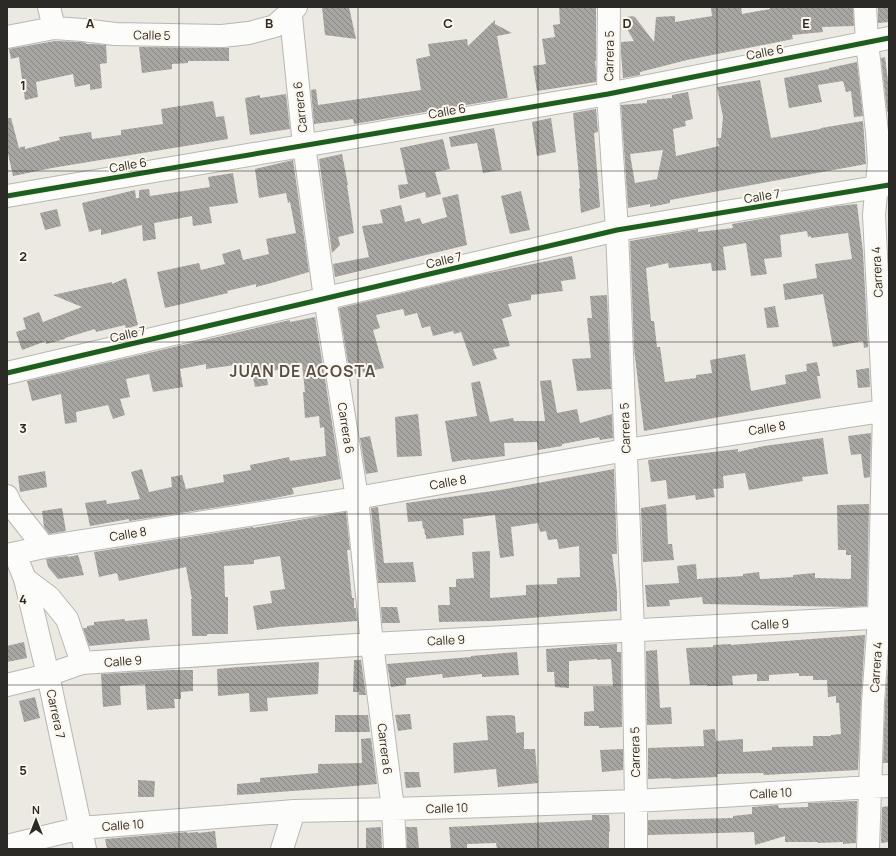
<svg xmlns="http://www.w3.org/2000/svg" width="896" height="856" viewBox="0 0 896 856" font-family="Manrope,sans-serif">
<defs>
<pattern id="building-back-hatch" width="6" height="6" patternUnits="userSpaceOnUse"><rect width="6" height="6" fill="#a8a6a2"/><path d="M-1 5l2 2M0 0l6 6M5-1l2 2" fill="none" stroke="#898784"/></pattern>
</defs>
<rect width="100%" height="100%" fill="#ece9e2"/>
<path fill="url(#building-back-hatch)" fill-rule="evenodd" d="M322,7h27l7,32 -31,-4z
M559,7h37v54h-1l1,9v12l-59,9 -4,-25 13,-2 -4,-25 13,-2 -2,-12 7,-1z
M711,7h30l1,7 28,-5v-2h83l1,18 -1,1 -31,1 1,5 -31,3 1,4 -106,21 -47,12v3l-17,3 -2,-25v-11l13,-1 -10,-17v-2l3,-5 5,-1 3,1 19,25 2,-25 19,-1v6l37,-6z
M878,7h11v15l-11,1z
M495,20v4l17,9 -15,3 11,62 -154,26 -1,-5 -39,5 -3,-34 5,-1 2,16 103,-15 -5,-31 14,-3 -2,-12 39,-5 1,7z
M55,41l27,1 4,1v1h6l14,1 1,18 -7,1 2,24 -12,2v-6l-15,3 -2,-13 -37,8 2,15 -13,3 -6,-43 -8,2 -2,-10z
M139,47l83,1h7v13h-41v2l-16,1v5l-30,4z
M885,57l4,32v22l-2,1 -6,-54z
M857,62l6,54 -9,1 -3,-26 -5,1 -3,-11 -25,4 4,17 -33,6 -5,-30 45,-9v-1z
M760,80l11,58 49,-9 1,-1 42,-7 3,43 -196,36v3l-20,4v-3l-22,4 -7,-103 26,-2v-3l25,-2v-3l16,-3 5,27 -8,2 1,5 -13,3 3,27 43,-10 -2,-8h4l2,-21 -6,-30zM663,150l-6,29 -22,4 -5,-29z
M286,94l4,35 -40,6 -5,-37 15,-3v3z
M213,101l3,16 8,-1 4,23 -176,29 -39,8 -6,-27v-31h4l8,30 6,-2v3l35,-9 -1,-3 32,-5 1,7 29,-4v-5l42,-6 -2,-15z
M596,109l2,23 -4,1 6,74 -19,6 -2,-24 1,-1 -7,-75z
M551,118l5,34 -19,4 -5,-34z
M494,128l8,42 -19,3 -6,-30 -26,4 -2,-10z
M443,139l7,30 -15,3 6,22 -15,4 -1,-6 -25,7 -2,-14 10,-1 -8,-36z
M342,154l6,31h-1l7,48 -16,4 2,8 -8,8 -13,-94z
M293,160l16,112 -34,10 -19,5v-3l-29,7 1,2 -63,15 -8,-36 42,-9 2,7 24,-6 -3,-10 18,-5 3,11 26,-6 -3,-15 30,-6 -6,-31 -2,1 -2,-10 -27,5 -4,-29z
M233,173l5,30 -29,4 3,16 -19,3 -1,-10 -38,7 2,16 -13,2 -1,-16 -41,10v-6l-12,3 -7,-29 53,-13 1,8h3v-8l10,-1 1,7 60,-9 -2,-10z
M521,191l9,39 -20,4 -9,-38z
M458,194l9,51 -132,32 -2,-13 36,-7 -7,-31 21,-3 -3,-13 21,-5 4,17 15,-4 2,6 25,-7 -5,-19z
M857,204l6,48 5,95 -4,1 -1,-7 -30,6 -10,-53 -38,6 -2,-16 34,-6 -2,-14 37,-5 -4,-26 -37,5v-2l-3,1 -1,-6 -27,4 2,22 -18,2 3,15 -16,2 -5,-33 -23,4 3,23 -14,1 -1,-8 -42,5 -1,-5 -22,5 5,53h3l3,26h3l5,35 31,-4v-3l16,-2 -2,-13 35,-6 6,37 35,-7 -1,-9 22,-4 -1,-7 11,-2 3,14h-3l4,22 -177,33 -10,-82 -4,-108 68,-12v3l35,-4 -1,-4 105,-18z
M57,209l4,17 -16,4 -5,-17z
M572,256l4,23 -15,2 2,10 -32,4v5l-23,4 4,12 -10,3 8,27 -17,3 4,10 -24,7 -12,-34 -7,2 -1,-3 -20,5 -3,-10 -8,2 -5,-15 -12,3 -2,-7 -27,6 4,13 -7,2 11,38 -34,7 -11,-67 135,-32z
M126,278l12,47 -12,4 -1,-4 -29,7 -1,-3 -30,9v1l-19,5v-3l-24,9 -6,-18 10,-3 -3,-11 16,-6 4,10 39,-15 -29,-12 59,-13v2z
M607,295l4,94 -34,2 -5,-32 19,-1 -4,-40h5l-2,-22z
M775,306l4,21 -12,1 -3,-20z
M315,317l26,162 -49,9 2,6 -24,5 -141,22v-2l-39,7 -5,-23 21,-3 1,4 33,-5 -9,-27 11,-3 7,23 23,-5 -1,-10 11,-2 4,14 38,-7 -1,-7 28,-5 -1,-5 39,-8 1,4 36,-5 -2,-29 -4,1 -1,-12 -14,2 -2,-26h2l-3,-29 -36,10 2,12 -13,2 -5,-24 -44,6v-5l-26,5 3,18 -30,5 -4,-18 -23,5 4,18 -10,2 5,16 -12,4 -5,-14 -32,7 1,10 -12,2 -4,-30 -29,7 -5,-20 263,-61v2z
M869,368l1,19 -12,1 -2,-18z
M551,380l6,33 20,-4 3,14 32,-9 1,24 -13,2 -1,-3 -37,7v2l-24,4 -1,-8 -33,1 1,13 -34,4v-1l-19,3 -7,-41 32,-5 -6,-33 9,-2 10,41 23,-4 1,3h31l-5,-40z
M418,414l4,42 -25,1 -2,-40z
M871,433l-1,44 -6,1 -3,-24 -10,1 -3,-19z
M370,436l8,36 -12,2 -6,-36z
M823,438l5,36 -26,3 1,4 -54,9 -4,-17 -22,3 1,12 -11,1 2,8 -19,3 -1,-5 -27,4 -2,-19 -15,2 -3,-22 90,-11v3l26,-6z
M614,469l3,85h-5l5,38v19l-124,10 -54,1 -1,-17h12l-1,-18h7v-8l18,-1 -2,-26 18,-1v47l36,-3v-10l31,-1v-6l23,-1 -1,-31 -20,3 -2,-10 -9,1 -2,-9 -6,1 -2,-9 -27,4 3,29 -14,2 -5,-43 -32,4 1,16 -38,4v-4h-1l-1,-7 -1,1 -1,-8 -14,1 -2,-19 94,-13z
M45,471l2,16 -27,5 -2,-16z
M666,504l2,40h4l2,16 -31,2 -2,-54z
M869,504l-2,102 -17,1 -147,-3 -1,-7 -33,3 1,6 -23,1 -2,-22 34,-2 -2,-17 19,-2 1,15 46,-3v-2l16,-2 1,7 33,-2v-2l22,-2v5l35,1 1,-1v-23h-5v-5h-8l-1,-45z
M378,507l6,56 29,-1 3,20 -38,1 -7,-75z
M62,508l4,23 -17,3 -5,-7 -2,-16z
M346,512l4,38h-3l5,48h2v10h2l1,13 -79,6 -21,3 -4,-24 19,-3 -2,-12 15,-2 -5,-33 -26,4v4l-30,2 1,31h3v37h-21v2h-15l-1,-37h1l-6,-32 -67,14 -2,-8 -18,4 -5,-25 159,-25v1z
M78,555l6,20 -26,4 -10,-12 -2,-8 22,-3v1z
M381,607h16l3,16h-18z
M125,619v2l22,-2 3,21 -61,6 -6,-18h4v-2l7,-1v-3z
M865,635l-4,66 -3,69 -94,5 -1,-2 -46,1v3l-46,2v-1l-23,1v-31l56,-2 -1,-16 12,-1 1,12 27,-2v13l29,-2v-3l41,-1v-10h18v-1l10,-1 -2,-31h-3v-7l-8,1 -1,-17h-14v-4h-14v-3l-30,2v6h-12v-7l-25,2 1,9 -18,1h-8v-1h-17l-4,-37 27,-1v-2l18,-1v1z
M24,642l3,16 -20,4v-16z
M617,644v8h4l1,75 -23,1v-2h-15v-14l10,-1 -1,-25h20l-2,-27 -14,1v-1l-28,2v27l-14,-1 -1,-15h-7l-1,-23 37,-3z
M657,650l3,58 11,-1 1,17 -25,1 -1,-74z
M517,652l2,23 -37,2v-3l-39,4 -1,-4 -36,4v7l-15,2 -4,-23 84,-7v-1z
M889,653v110h-6l2,-60z
M354,660h7l5,35h-7v-3h-6z
M319,662l-1,32 -51,4 1,13 -18,1 -1,-19 -31,3 -1,-27 22,-2z
M172,670h21v21l-12,1v7h-7l1,9 -28,2 -2,-26 -25,2 1,19 -18,2 -2,-33z
M35,697l5,21 -16,4 -5,-21z
M410,714l2,15 -14,2 -3,-16z
M335,715h33l2,17h-35z
M510,715l5,1 1,17 8,-1v17h11l3,34 -40,4 -2,-18 -42,4 -1,-30 35,-3 -2,-24z
M371,738l6,46 -57,5 -83,6v-11l23,-2v-4l58,-5v-9l44,-1 -1,-24z
M623,749v21l-21,2 -2,-22z
M404,772h15l2,15 -15,1z
M138,780l17,1 -1,16h-16z
M857,801l-1,42 -13,1v-2l-25,1v-1h-33v-6l-30,9 -1,-13 -106,3v-15l85,-2v-2l19,-2v-7l26,-2 1,3 29,-1v-4z
M889,806v36l-8,1 1,-36z
M592,815h17l1,16 -1,1v17h-112l-1,-6 -29,1v5h-16l-2,-22 143,-7z
M381,827l1,22h-16v-21z
M406,827h11l2,22h-12z
M215,831l2,18h-110l-2,-10 82,-7v1l11,-1v1z"/>
<g fill="none" stroke-linecap="round" stroke-linejoin="round">
<g stroke="#b9b7b2" stroke-width="24">
<path id="minor" d="M49,7l5,21
M290,7l14,138 21,153 32,200 15,146 21,165 2,40
M609,7l-1,87 9,136 16,401 3,170v48
M865,7l2,35 10,90 2,30 -5,53 10,196 -5,207 -6,84 -5,147
M7,37l47,-9 29,2 32,4 107,2 27,-3 26,-7 21,-19
M7,196l601,-102 281,-56
M7,373l610,-143 272,-45
M7,496l4,9 33,42
M15,554l10,25 23,96 37,174
M7,555l37,-8 313,-49 269,-48 263,-40
M25,579l24,18 18,22 15,44
M7,685l41,-10 34,-12 290,-19 517,-27
M7,846l74,-18 213,-17 99,-2 243,-8 253,-15
M282,849l12,-38"/>
</g>
<use href="#minor" stroke="#fcfcfb" stroke-width="22"/>
<g stroke="#fcf7ed" stroke-width="8">
<path id="cycleway" d="M7,196l601,-102 281,-56
M7,373l610,-143 272,-45"/>
</g>
<use href="#cycleway" stroke="#1b5e20" stroke-width="5"/>
</g>
<path fill="none" stroke="#2c2a26" stroke-width="1" stroke-opacity="0.55" d="M179,7v842M358,7v842M538,7v842M717,7v842M7,171h882M7,342h882M7,514h882M7,685h882"/>
<g text-anchor="middle" dominant-baseline="central" stroke-width="4" stroke-linejoin="round" paint-order="stroke">
<g font-size="12" fill="#2c2a26" stroke="#fcf7ed">
<text transform="translate(152 35) rotate(1)">Calle 5</text>
<text transform="translate(765 52) rotate(-11)">Calle 6</text>
<text transform="translate(609 56) rotate(-89)">Carrera 5</text>
<text transform="translate(300 107) rotate(-96)">Carrera 6</text>
<text transform="translate(447 111) rotate(-10)">Calle 6</text>
<text transform="translate(128 165) rotate(-10)">Calle 6</text>
<text transform="translate(762 196) rotate(-9)">Calle 7</text>
<text transform="translate(444 260) rotate(-13)">Calle 7</text>
<text transform="translate(877 272) rotate(-93)">Carrera 4</text>
<text transform="translate(128 334) rotate(-13)">Calle 7</text>
<text transform="translate(346 428) rotate(81)">Carrera 6</text>
<text transform="translate(625 428) rotate(-92)">Carrera 5</text>
<text transform="translate(767 428) rotate(-9)">Calle 8</text>
<text transform="translate(448 482) rotate(-10)">Calle 8</text>
<text transform="translate(128 534) rotate(-9)">Calle 8</text>
<text transform="translate(770 624) rotate(-3)">Calle 9</text>
<text transform="translate(446 640) rotate(-3)">Calle 9</text>
<text transform="translate(123 661) rotate(-4)">Calle 9</text>
<text transform="translate(876 667) rotate(-86)">Carrera 4</text>
<text transform="translate(56 714) rotate(78)">Carrera 7</text>
<text transform="translate(385 749) rotate(83)">Carrera 6</text>
<text transform="translate(635 752) rotate(-91)">Carrera 5</text>
<text transform="translate(771 793) rotate(-3)">Calle 10</text>
<text transform="translate(447 808) rotate(-2)">Calle 10</text>
<text transform="translate(123 825) rotate(-4)">Calle 10</text>
</g>
<g font-size="16" font-weight="bold" letter-spacing="1" fill="#545047" stroke="#fcf7ed">
<text x="303" y="371">JUAN DE ACOSTA</text>
</g>
</g>
<g font-size="13" text-anchor="middle" font-weight="bold" fill="#2c2a26" stroke="#fcf7ed" stroke-width="4" stroke-linejoin="round" paint-order="stroke">
<text x="90" y="28">A</text>
<text x="269" y="28">B</text>
<text x="448" y="28">C</text>
<text x="627" y="28">D</text>
<text x="806" y="28">E</text>
<text x="23" y="90">1</text>
<text x="23" y="261">2</text>
<text x="23" y="433">3</text>
<text x="23" y="604">4</text>
<text x="23" y="775">5</text>
</g>
<rect width="896" height="856" fill="none" stroke="#2c2a26" stroke-width="16"/>
<g transform="translate(36 820)" stroke="#fcf7ed" stroke-width="3" paint-order="stroke">
<path d="M0-3L7 15L0 10L-7 15Z" fill="#2c2a26"/>
<text y="-6" font-size="11" font-weight="bold" text-anchor="middle" fill="#2c2a26">N</text>
</g>
</svg>
